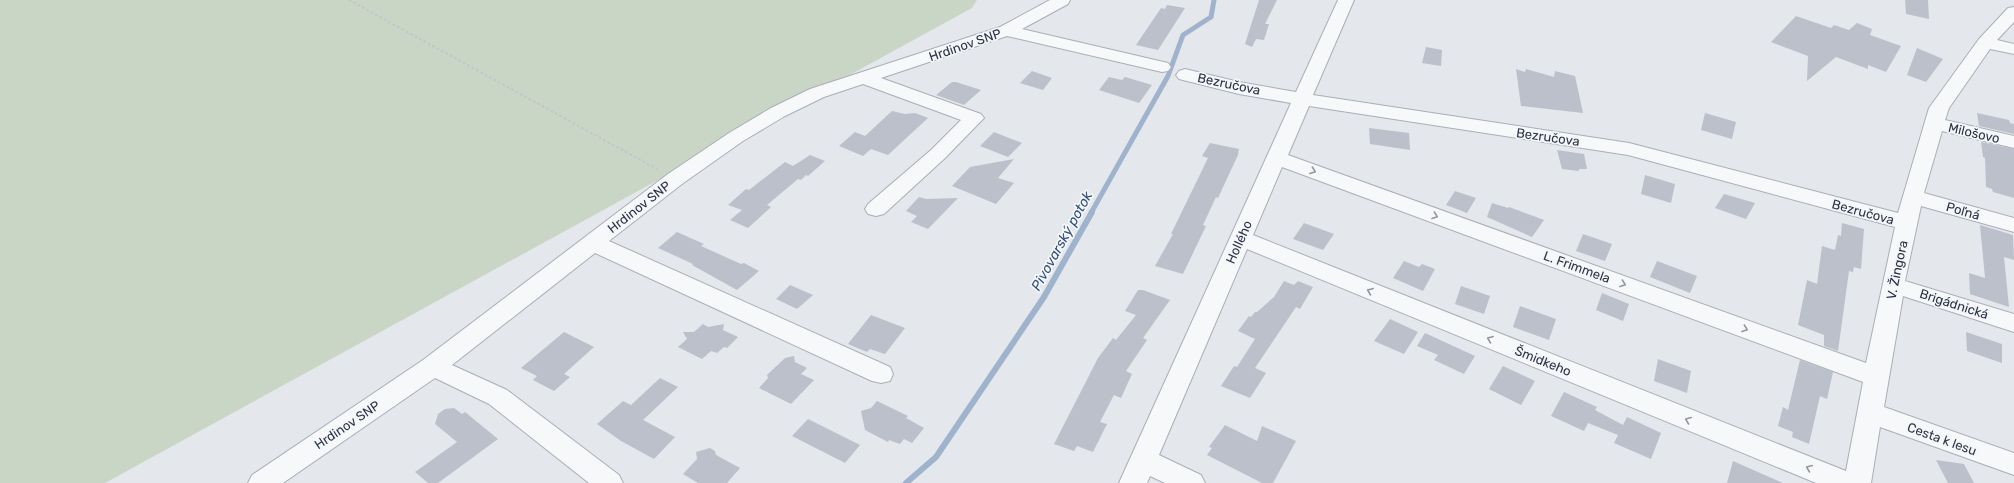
<svg xmlns="http://www.w3.org/2000/svg" width="2014" height="483" viewBox="0 0 2014 483" font-family="Rubik,sans-serif">
<rect width="100%" height="100%" fill="#e4e7ec"/>
<path fill="#c9d6c5" d="M0,0h977l-5,8 -867,475h-105z"/>
<g fill="none" stroke-linecap="round" stroke-linejoin="round">
<path stroke="#9fb4cc" stroke-width="5" d="M1091,213l77,-137 15,-41 28,-18 3,-17"/>
<path stroke="#9fb4cc" stroke-width="6" d="M906,483l30,-26 108,-160 48,-85"/>
</g>
<path fill="#bbc0ca" d="M1259,0h18l-12,24h4l-5,16 -8,-1 -4,8 -7,-3z
M1905,0h23l1,19 -23,-5z
M1167,5l18,3 -27,42 -22,-5 25,-37 4,1z
M1796,16l35,12 3,-3 15,5 8,-7 15,6 -2,6 31,11 -15,26 -18,-7v4l-32,-12 -29,24 1,-25 -37,-14z
M1426,47l16,3 -1,16 -19,-3z
M1917,48l26,11 -17,23 -19,-7z
M1516,69l9,3 1,-3 28,8 1,-6 20,5 8,37 -62,-7z
M1032,71l20,7 -9,12 -23,-7z
M1109,77l13,3 3,-3 27,8 -13,18 -40,-13z
M952,82h4l25,8 -17,15 -28,-10z
M892,111l13,3 10,-1 13,5 -40,37 -17,-6 -8,7 -24,-10 16,-14 10,4z
M1705,113l31,9 -4,17 -31,-9z
M1977,113l32,7 1,3 4,1v10l-35,-8z
M1369,128l40,5 1,17 -40,-6z
M994,132l28,11 -14,14 -28,-11z
M1981,142l33,7v49l-21,-6 -1,-3 -6,-2 -1,-29 -2,-1z
M1210,143l29,6 -1,6 -20,43 -2,-1 -13,28 3,1 -23,48 -28,-8 18,-32h-2l37,-76 -6,-2z
M1557,150l27,4 3,15h-8v2l-17,-2z
M810,155l15,6 -17,15 -2,-1 -5,5 -3,-1 -31,26 4,2 -23,21 -18,-8 12,-10 -14,-5 18,-16 3,1 36,-28 8,4z
M1014,159l-16,19 16,5 -18,21 -44,-18 18,-19z
M1645,175l30,9 -4,19 -30,-9z
M1455,191l21,7 -9,15 -21,-8z
M1724,194l31,9 -9,16 -31,-11z
M919,197l7,2 32,-1 -30,31 -17,-7 6,-6 -11,-5z
M1492,203l16,5 1,-1 35,13 -12,17 -45,-20z
M1304,223l30,11 -11,16 -30,-11z
M1842,223l22,6 -3,40 -7,-2 -1,5 -4,-1 -11,80 -14,-5v-11l-26,-10 9,-45 10,4 5,-38 13,4 3,-15 3,1z
M1980,225l33,10 1,25 -10,-3 5,50 -39,-13 -1,-21 16,5z
M677,232l27,12 -3,2 40,18 3,-1 15,8 -22,19 -45,-25 1,-1 -35,-16z
M1583,234l29,10 -7,17 -29,-10z
M1404,261l15,6 3,-3 13,5 -12,22 -30,-13z
M1657,261l40,15 -7,17 -40,-16z
M1284,281l10,4 4,-4 15,6 -13,22 -4,-2 -41,61 11,5 -16,25 -29,-12 13,-20 3,1 18,-28 -17,-8 11,-15 2,1 4,-5h2l17,-15z
M790,285l23,10 -16,14 -21,-10z
M1461,286l29,10 -6,18 -29,-10z
M1138,290h5l27,10 -27,38 4,2 -21,31 6,3 -11,24 -7,-3 -14,27 7,2 -14,28 -16,-6 -3,5 -20,-7 44,-86 15,-20 3,2 20,-25 -11,-4z
M1602,293l27,11 -6,17 -27,-11z
M1520,306l36,13 -7,21 -36,-13z
M871,315l34,13 -20,26 -15,-5 -3,3 -19,-8z
M1390,319l28,13 -14,22 -30,-13z
M703,324l5,3 16,-3 -1,6 15,7 -11,11 -3,-1 -7,6 -6,-2 -9,8 -24,-12 9,-8 -4,-7h11z
M564,332l30,15 -30,27 6,3 -16,14 -21,-11 4,-4 -16,-8z
M1966,332l36,12v19l-35,-12z
M1425,333l50,23 -11,18 -30,-14 4,-5 -21,-9z
M794,356l1,6 12,6 -6,6 13,6 -23,24 -32,-16 9,-10 -1,-3 18,-17z
M1658,359l33,12 -4,22 -33,-12z
M1800,360l33,12 -6,27 -7,-3 -11,48 -17,-7 1,-5 -15,-6 5,-19 5,3z
M1503,366l32,15 -14,24 -32,-16z
M660,378l18,9 -35,33 32,17 -21,22 -33,-18 -24,-17 26,-23 8,4z
M1564,392l33,15 -2,3 28,15 4,-8 34,16 -10,26 -37,-16 4,-8 -30,-12 -4,8 -33,-15z
M877,401l31,15 -2,2 18,10 -12,15 -8,-4 -4,5 -11,-4 -1,2 -23,-12 -4,-19 10,-3z
M454,408l8,6 3,-2 33,27 -60,44h-10l-13,-11 42,-30 -22,-18 3,-10 7,-5z
M808,419l52,26 -15,18 -53,-27z
M1225,425l32,16 5,-15 34,15 -23,42h-11l-55,-28 5,-7 -3,-1z
M710,448l5,3 1,4 24,13 -13,15h-29l-15,-9 14,-15 -1,-7z
M1936,460l28,4 10,19h-26z
M1733,461l50,22h-56z"/>
<g fill="none" stroke-linecap="round" stroke-linejoin="round">
<g stroke="#a9aeb7" stroke-width="2">
<path id="minor" d="M1050,0h20l-2,4 -46,25 146,34 3,4 -3,4 -6,1 -155,-36 -126,42 100,36 3,4 -39,40 -61,56 -8,2 -8,-2 -3,-5 3,-5 63,-54 30,-30 -98,-36 -39,13 -39,19 -42,25 -61,43 -73,57 281,126 3,7 -3,7 -9,2 -9,-2 -277,-128 -143,112 55,25 112,85 4,8h-34l-100,-79 -54,-26 -152,105h-35l4,-8 171,-115 245,-186 61,-41 42,-25 39,-19 190,-62z
M1338,0h16l-41,95 316,48 269,70 31,-105 50,-69 29,-31 6,-1v15l-17,18 17,4v10l-24,-5 -41,59 -4,12 69,16v12l-72,-17 -18,62 90,25v14l-93,-26 -16,75 109,33v18l-111,-36 -19,111 130,46v22l-134,-48 -9,56h-55l-569,-234 -88,206 42,20 4,8h-40l-15,-7 -3,7h-28l172,-380 -52,-9 -60,-15 -3,-4 3,-4 6,-2 54,13 57,10zM1309,106l319,49 267,72 -29,136 -578,-208zM1282,167l581,215 -17,89 -593,-236z"/>
</g>
<path stroke="#c2c5cb" stroke-width="2" stroke-dasharray="2.5 2.5" stroke-linecap="butt" d="M349,0l308,169"/>
<use href="#minor" fill="#f7f8fa" fill-rule="evenodd"/>
</g>
<defs><path id="oneway-chevron" d="M-2-3.5L2.5 0L-2 3.5" fill="none" stroke-width="1.6" stroke-linecap="round" stroke-linejoin="round"/></defs>
<g stroke="#9196a0">
<use href="#oneway-chevron" transform="translate(1313 171) rotate(20)"/>
<use href="#oneway-chevron" transform="translate(1435 216) rotate(20)"/>
<use href="#oneway-chevron" transform="translate(1623 284) rotate(20)"/>
<use href="#oneway-chevron" transform="translate(1370 291) rotate(-158)"/>
<use href="#oneway-chevron" transform="translate(1745 329) rotate(20)"/>
<use href="#oneway-chevron" transform="translate(1490 339) rotate(-158)"/>
<use href="#oneway-chevron" transform="translate(1688 420) rotate(-158)"/>
<use href="#oneway-chevron" transform="translate(1809 468) rotate(-158)"/>
</g>
<g text-anchor="middle" dominant-baseline="central" stroke-width="3.5" stroke-linejoin="round" paint-order="stroke">
<g font-size="13" fill="#2b3445" stroke="#f4f6f9">
<text transform="translate(965 45) rotate(-19)">Hrdinov SNP</text>
<text transform="translate(1229 84) rotate(12)">Bezručova</text>
<text transform="translate(1974 133) rotate(13)">Milošovo</text>
<text transform="translate(1548 137) rotate(8)">Bezručova</text>
<text transform="translate(639 207) rotate(-38)">Hrdinov SNP</text>
<text transform="translate(1963 211) rotate(16)">Poľná</text>
<text transform="translate(1863 212) rotate(15)">Bezručova</text>
<text transform="translate(1239 242) rotate(-66)">Hollého</text>
<text transform="translate(1577 267) rotate(20)">L. Frimmela</text>
<text transform="translate(1897 270) rotate(-78)">V. Žingora</text>
<text transform="translate(1954 304) rotate(18)">Brigádnická</text>
<text transform="translate(1543 361) rotate(22)">Šmidkeho</text>
<text transform="translate(347 425) rotate(-34)">Hrdinov SNP</text>
<text transform="translate(1942 439) rotate(20)">Cesta k lesu</text>
</g>
<g font-size="14" font-style="italic" fill="#34527a" stroke="#f4f6f9">
<text transform="translate(1062 241) rotate(-61)">Pivovarský potok</text>
</g>
</g>
</svg>
